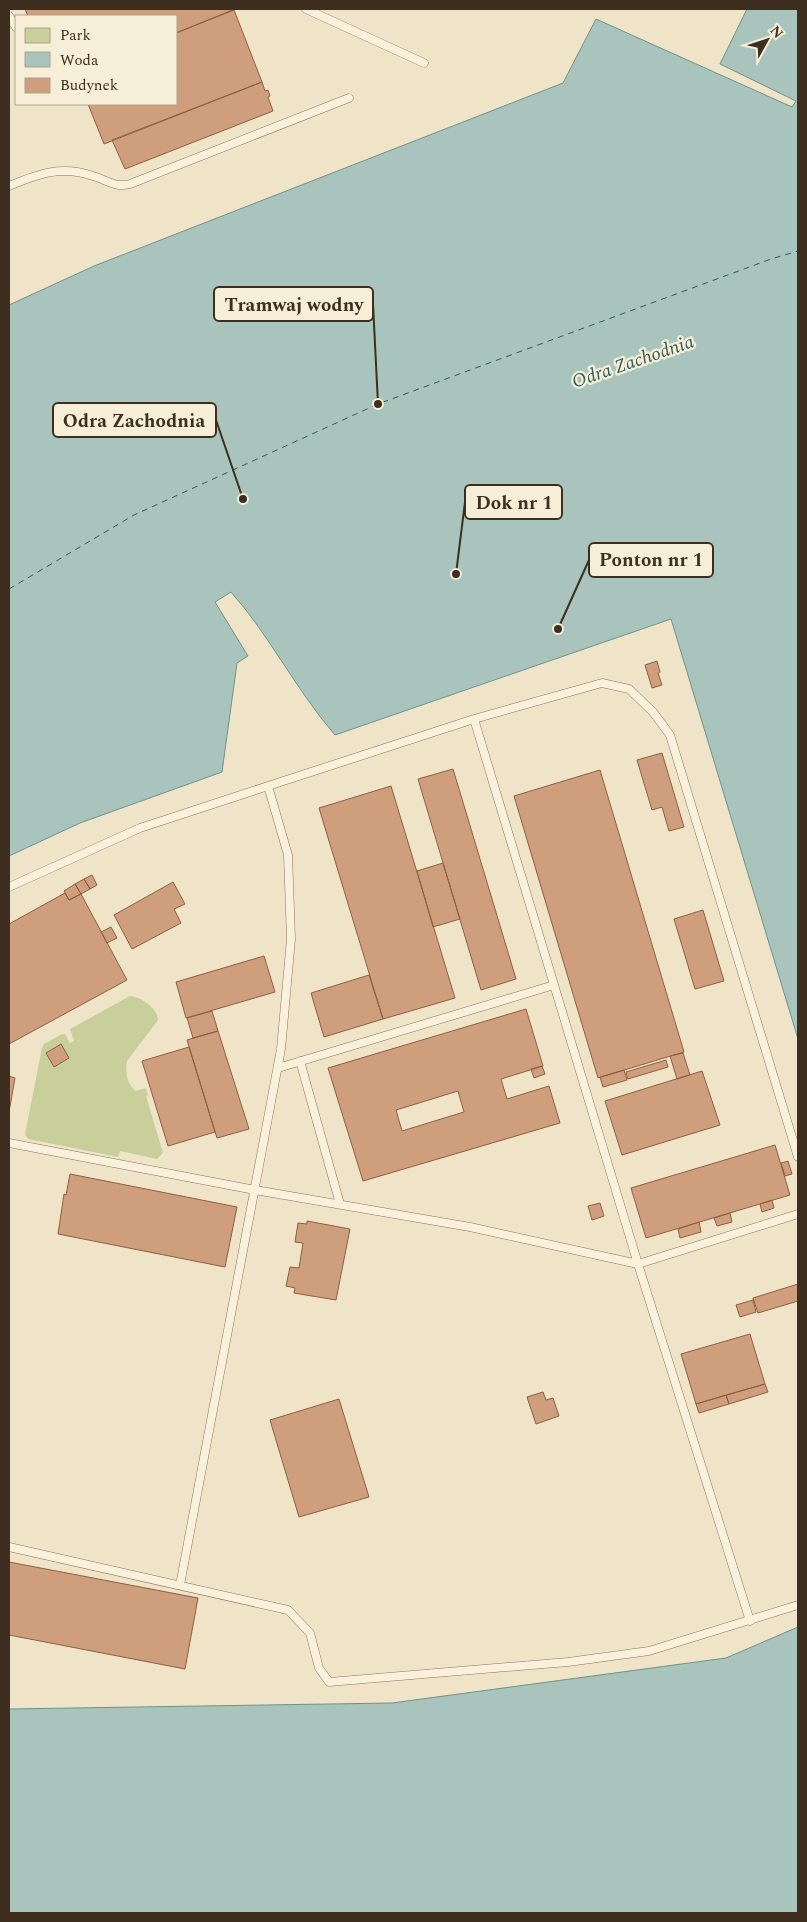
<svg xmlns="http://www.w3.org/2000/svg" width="807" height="1922" viewBox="0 0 807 1922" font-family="Spectral,serif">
<rect width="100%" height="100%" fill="#f0e4c8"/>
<path fill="#c9cf9b" d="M130,996c12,1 28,13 28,24l-31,41c-2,10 0,24 9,30l10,-3 2,7 -2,1 17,57 -6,6 -37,-8 -2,6 -90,-18 -3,-5 17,-86 2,-4 18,-10h3l5,9 4,-2 -4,-12z"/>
<path fill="#a9c4bc" stroke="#6f938a" d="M747,9h51v1030l-127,-420 -336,116c-39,-45 -65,-99 -104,-143l-16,10 33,54 -11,7 -15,109 -142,51 -71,33v-551l85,-39 469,-183 33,-64 196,88 4,-6 -76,-37z
M798,1627v286h-789v-204l383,-6 334,-45z"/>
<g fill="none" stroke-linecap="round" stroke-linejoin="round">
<path stroke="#2f5d5a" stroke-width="1" stroke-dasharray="6 5" stroke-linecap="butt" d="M9,589l125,-74 244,-111 393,-145 27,-8"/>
</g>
<path fill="#cf9f7d" stroke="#8d5f41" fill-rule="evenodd" d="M25,9h210l-59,24v-17h-148z
M234,10l28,72 -158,62 -16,-40h88v-71z
M262,82l3,9 3,-1 2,6 -2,1 5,14 -148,58 -13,-29z
M657,661l3,11 -2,1 4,12 -10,3 -7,-23z
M662,753l22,74 -15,4 -7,-24 -10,3 -15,-50z
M453,769l63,210 -35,11 -63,-211z
M600,770l84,282 -86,26 -84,-282z
M391,786l64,212 -72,21 -64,-211z
M443,863l17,56 -27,8 -16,-56z
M92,875l5,10 -7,4 -6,-10z
M84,879l6,10 -9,5 -6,-10z
M173,882l12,22 -11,5 7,14 -49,26 -18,-34z
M75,884l6,10 -12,6 -5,-9z
M65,893l4,7 12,-6 46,86 -118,64v-120z
M703,910l21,71 -29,8 -21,-70z
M111,927l6,11 -10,5 -6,-11z
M264,956l11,36 -89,26 -10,-36z
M369,975l14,44 -59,18 -13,-44z
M526,1009l17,57 -42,13 6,20 42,-13 11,37 -197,58 -35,-113zM458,1091l6,21 -62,19 -6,-21z
M212,1011l6,20 -25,7 -6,-20z
M218,1031l31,98 -32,9 -30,-98z
M61,1044l8,14 -15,9 -8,-14z
M189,1047l26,85 -47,14 -26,-85z
M683,1053l7,22 -13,4 -7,-23z
M666,1060l2,7 -40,12 -2,-7z
M542,1066l3,8 -11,4 -3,-9z
M624,1070l3,10 -24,7 -3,-10z
M702,1071l18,54 -98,30 -17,-54z
M9,1076l6,2 -6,34z
M775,1145l15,50 -144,43 -15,-50z
M788,1161l4,13 -7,2 -4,-13z
M70,1174l167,33 -12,60 -167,-33 6,-40 2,1z
M772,1200l2,8 -12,4 -2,-8z
M600,1203l4,13 -12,4 -4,-14z
M730,1213l2,9 -15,4 -3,-8z
M307,1221l43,8 -14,71 -42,-7 1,-5 -9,-2 4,-19 9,1 4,-25 -8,-1 3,-19 9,1z
M699,1222l2,10 -21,6 -2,-9z
M798,1284v17l-40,12 -5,-15z
M753,1300l3,12 -16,5 -4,-12z
M750,1334l15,50 -69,20 -15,-50z
M765,1384l3,8 -39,12 -3,-9z
M543,1392l3,8 7,-2 6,18 -23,8 -9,-27z
M726,1395l3,9 -30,9 -3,-9z
M339,1399l30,98 -70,20 -29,-97z
M9,1562l189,36 -13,71 -176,-34z"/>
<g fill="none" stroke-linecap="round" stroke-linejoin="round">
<g stroke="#8d765c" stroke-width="9">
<path id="service" d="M306,9l118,54
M9,16l7,11
M9,186c29,-12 52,-21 84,-10 14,4 22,12 37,8l219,-86
M268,786l206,-67 128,-36 27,6 24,23 17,23 128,422
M9,887l131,-59 128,-42 20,69 3,84 -10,110 -101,536
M300,1061l40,143
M278,1068l276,-83
M9,1143l246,47 215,37 168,37 -164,-545
M9,1547l279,63 22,23 9,35 10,14 239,-20 81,-11 149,-46
M750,1621l-112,-357 160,-50"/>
</g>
<use href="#service" stroke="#faf1dc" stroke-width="8"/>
</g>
<g text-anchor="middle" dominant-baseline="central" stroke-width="4.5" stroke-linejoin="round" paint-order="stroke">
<g font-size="19" font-style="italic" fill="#2f5d5a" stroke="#f7eed8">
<text transform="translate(633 362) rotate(-19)">Odra Zachodnia</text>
</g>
</g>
<path fill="none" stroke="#3d2e20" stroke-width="2" d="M378 404L373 304M243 499L216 420M456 574L465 502M558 629L589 560"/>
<g fill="#3d2e20" stroke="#f7eed8" stroke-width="2">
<circle cx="378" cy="404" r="5"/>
<circle cx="243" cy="499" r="5"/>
<circle cx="456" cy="574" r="5"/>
<circle cx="558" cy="629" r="5"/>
</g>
<g fill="#f7eed8" stroke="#3d2e20" stroke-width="2">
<rect x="214" y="287" width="159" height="34" rx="5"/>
<rect x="53" y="403" width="163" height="34" rx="5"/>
<rect x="465" y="485" width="97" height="34" rx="5"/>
<rect x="589" y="543" width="124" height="34" rx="5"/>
</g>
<g font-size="19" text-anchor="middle" font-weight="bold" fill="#3d2e20">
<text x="294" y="311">Tramwaj wodny</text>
<text x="134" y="427">Odra Zachodnia</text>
<text x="514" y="509">Dok nr 1</text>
<text x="651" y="566">Ponton nr 1</text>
</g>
<rect width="807" height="1922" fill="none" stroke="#3d2e20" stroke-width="20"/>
<rect x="15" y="15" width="162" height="90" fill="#f7eed8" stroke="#ada18e"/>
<rect x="25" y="28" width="25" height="15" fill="#c9cf9b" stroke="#ada18e"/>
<text x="60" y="40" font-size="15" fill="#3d2e20">Park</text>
<rect x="25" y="52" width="25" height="15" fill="#a9c4bc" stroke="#ada18e"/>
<text x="60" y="65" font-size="15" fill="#3d2e20">Woda</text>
<rect x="25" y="78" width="25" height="15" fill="#cf9f7d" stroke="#ada18e"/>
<text x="60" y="90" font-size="15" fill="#3d2e20">Budynek</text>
<g transform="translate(767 40) rotate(50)" stroke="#f7eed8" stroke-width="4" paint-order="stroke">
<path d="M0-4L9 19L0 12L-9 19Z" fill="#3d2e20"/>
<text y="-8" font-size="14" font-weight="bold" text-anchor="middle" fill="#3d2e20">N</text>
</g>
</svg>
